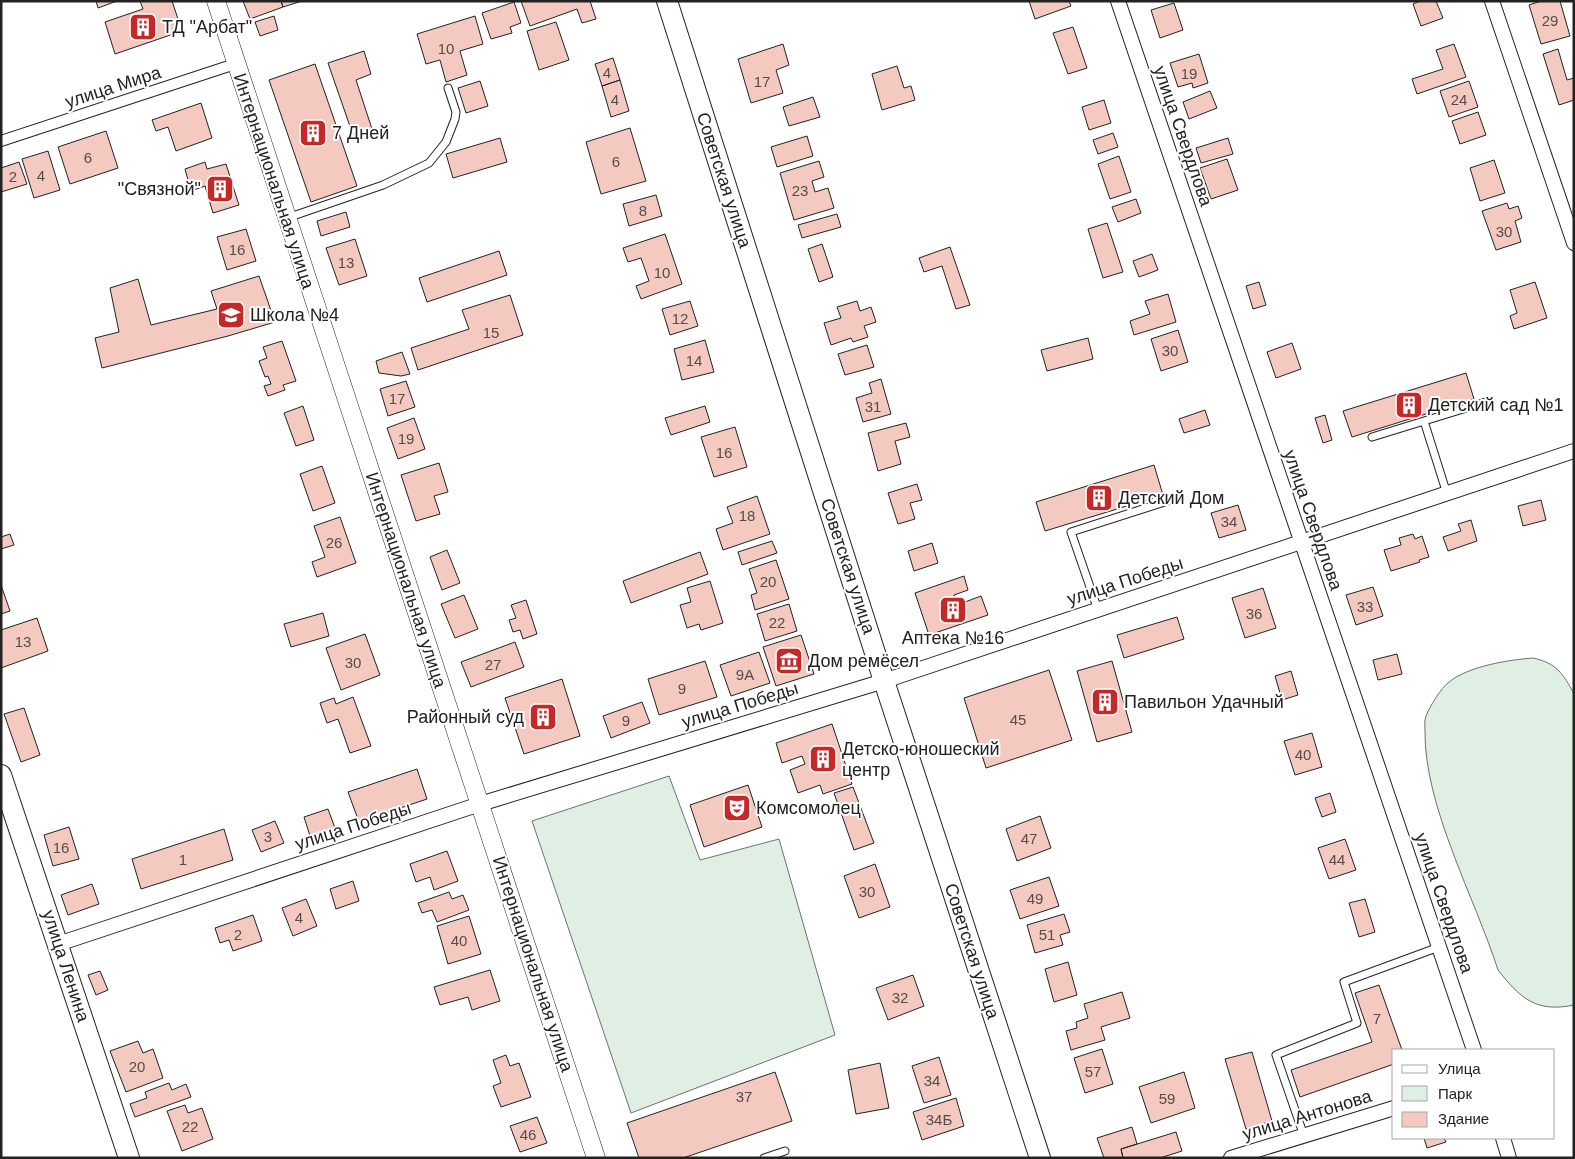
<svg xmlns="http://www.w3.org/2000/svg" width="1575" height="1159" viewBox="0 0 1575 1159" font-family="Arial,sans-serif">
<rect width="100%" height="100%" fill="#fff"/>
<path fill="#e0efe3" stroke="#6f6f6f" d="M1533,658c23,5 30,15 41,36v311c-38,8 -54,-7 -76,-35 -23,-72 -74,-164 -73,-239 0,-4 -1,-10 1,-15 4,-10 15,-28 23,-34 20,-16 59,-22 84,-24z
M669,776l31,84 79,-21 56,196 -204,78 -99,-292z"/>
<path fill="#f3c9c0" stroke="#222" d="M96,1h21l-19,7z
M140,1h32l10,30 -67,23 -10,-32 38,-13z
M243,1h38l2,6 -33,12z
M281,1h21l-19,6z
M521,1h69l6,18 -14,4 -5,-14 -47,17z
M1029,1h40l2,5 -36,13z
M1420,1h16l7,17 -22,8 -8,-22z
M1541,1h19l10,35 -29,8 -12,-39z
M514,2l7,21 -11,4 2,6 -21,6 -9,-26z
M1174,3l9,27 -23,8 -9,-28z
M274,16l4,14 -18,6 -5,-14z
M475,16l8,28 -23,7 7,24 -21,7 -6,-22 -14,4 -9,-30z
M556,22l13,38 -30,10 -12,-39z
M1073,27l14,41 -19,6 -15,-41z
M783,44l6,21 -13,5 7,23 -32,10 -13,-44z
M1454,44l12,33 -49,17 -5,-15 31,-10 -7,-19z
M1558,49l9,31 7,-2v22l-15,5 -16,-51z
M364,51l7,23 -15,6 16,49 -19,6 -25,-72z
M1199,54l9,29 -15,5 -1,-5 -14,4 -8,-24z
M613,58l7,22 -18,6 -7,-22z
M315,64l42,122 -46,16 -42,-122z
M897,66l7,22 7,-2 4,14 -33,10 -10,-36z
M620,80l9,31 -18,6 -9,-31z
M480,81l8,25 -22,7 -8,-25z
M1469,81l9,26 -29,10 -9,-26z
M1210,91l7,17 -28,11 -6,-17z
M813,97l7,20 -31,9 -6,-19z
M1104,100l7,23 -22,7 -7,-23z
M201,103l11,35 -36,13 -8,-24 -12,4 -4,-11z
M1478,112l8,23 -26,9 -8,-23z
M630,128l16,53 -45,13 -15,-52z
M106,131l12,37 -48,16 -12,-37z
M1113,133l5,14 -20,7 -5,-14z
M807,136l6,20 -36,11 -6,-20z
M500,138l7,24 -54,16 -7,-24z
M1228,138l5,16 -32,9 -5,-15z
M48,151l12,39 -26,8 -12,-39z
M1119,156l12,36 -21,7 -12,-35z
M1227,159l11,31 -27,9 -11,-31z
M1494,160l11,33 -25,8 -10,-33z
M819,161l5,16 -12,4 3,11 13,-4 6,20 -40,12 -14,-47z
M19,162l8,22 -26,8v-24z
M205,162l2,7 19,-5 13,41 -26,8 -8,-27 -14,5 -6,-22z
M656,195l6,21 -33,10 -6,-22z
M1136,199l5,14 -23,9 -6,-15z
M1507,203l2,6 9,-3 4,12 -7,3 6,21 -25,8 -14,-39z
M346,212l4,15 -29,9 -4,-15z
M837,214l4,13 -39,11 -4,-13z
M1107,223l16,49 -20,6 -15,-49z
M246,229l10,32 -29,9 -10,-33z
M665,234l17,50 -41,15 -5,-13 13,-5 -8,-23 -13,4 -5,-14z
M355,239l12,37 -28,9 -13,-37z
M822,244l11,33 -14,5 -11,-33z
M950,247l20,58 -14,4 -14,-43 -18,6 -5,-14z
M499,251l8,24 -80,27 -8,-24z
M1152,254l6,16 -19,7 -6,-16z
M259,276l16,46 -47,14 -126,32 -7,-30 24,-6 -9,-44 28,-9 13,46 66,-16 -6,-18z
M1259,282l7,23 -13,4 -7,-23z
M1535,282l12,36 -33,11 -4,-13 7,-3 -7,-23z
M1168,294l8,28 -42,13 -4,-14 20,-7 -5,-13z
M510,295l13,40 -105,35 -7,-22 58,-19 -7,-19z
M690,301l8,25 -28,9 -8,-26z
M857,301l3,10 11,-4 5,15 -12,4 4,11 -15,5 -2,-4 -20,7 -7,-22 17,-5 -4,-11z
M1178,330l10,32 -27,9 -10,-32z
M1088,338l5,21 -46,12 -6,-21z
M705,340l9,32 -32,8 -8,-31z
M282,341l14,40 -13,4 2,5 -17,6 -4,-10 7,-2 -3,-8 -3,1 -6,-16 8,-3 -4,-11z
M1292,343l9,26 -25,9 -9,-26z
M867,345l7,22 -29,8 -7,-21z
M402,352l8,22 -9,2 -22,-3 -3,-12z
M1466,373l8,26 -122,38 -9,-26z
M881,379l10,35 -28,8 -7,-24 16,-5 -3,-10z
M406,381l9,26 -27,9 -8,-27z
M303,406l11,34 -18,6 -12,-33z
M705,406l5,16 -39,13 -6,-17z
M1205,410l5,15 -26,8 -5,-14z
M1325,415l7,25 -9,3 -8,-25z
M414,418l11,31 -27,10 -11,-31z
M906,423l4,14 -15,4 6,23 -23,7 -10,-38z
M735,427l12,40 -33,10 -13,-40z
M439,463l9,29 -14,4 6,18 -24,7 -15,-46z
M1154,465l9,30 -118,36 -9,-29z
M322,466l13,37 -22,8 -13,-37z
M917,484l5,16 -12,3 5,16 -17,5 -10,-31z
M757,496l13,38 -47,16 -7,-21 17,-6 -6,-16z
M1541,500l5,20 -23,6 -5,-20z
M1238,505l8,25 -27,8 -8,-25z
M340,517l16,46 -39,14 -5,-15 13,-5 -11,-31z
M1471,520l6,21 -29,10 -5,-14 18,-6 -3,-7z
M10,534l4,11 -13,4v-12z
M1413,534l2,5 7,-3 7,21 -10,3 1,2 -29,9 -7,-21 17,-5 -2,-7z
M772,541l5,12 -35,12 -4,-13z
M932,543l6,20 -24,8 -6,-20z
M447,550l13,33 -18,7 -12,-33z
M700,552l8,22 -77,29 -8,-22z
M776,560l13,39 -34,11 -4,-15 6,-2 -8,-24z
M964,576l4,14 -14,5 3,10 24,-9 7,19 -59,20 -14,-42z
M710,581l13,42 -22,7 -2,-6 -12,4 -7,-23 11,-3 -4,-14z
M1,585l9,26 -9,3z
M1373,587l10,29 -27,9 -10,-30z
M1263,588l13,40 -31,10 -13,-40z
M464,595l14,34 -23,9 -14,-34z
M526,600l11,34 -14,5 -3,-9 -7,2 -4,-12 7,-2 -5,-13z
M789,604l8,27 -32,10 -8,-27z
M323,613l6,23 -38,11 -7,-23z
M1177,617l7,22 -60,19 -7,-23z
M37,618l11,33 -47,17v-38z
M365,634l15,41 -39,15 -15,-42z
M801,635l13,39 -38,12 -13,-39z
M515,642l9,25 -53,20 -10,-25z
M759,652l11,31 -39,13 -11,-31z
M1397,654l5,20 -24,6 -5,-20z
M705,661l12,36 -58,18 -11,-36z
M1112,661l20,71 -35,10 -20,-71z
M1049,670l23,70 -86,28 -22,-70z
M1291,671l7,24 -16,5 -7,-24z
M562,679l18,57 -56,18 -19,-56z
M353,697l18,49 -21,7 -12,-34 -11,4 -7,-20 14,-5 2,6z
M642,702l8,21 -39,15 -8,-22z
M24,708l16,47 -19,7 -17,-48z
M832,724l20,60 -29,10 -3,-9 -22,8 -8,-23 15,-6 -3,-8 -20,7 -6,-20z
M1312,733l10,34 -27,8 -11,-34z
M417,769l10,30 -68,23 -11,-30z
M748,785l14,42 -58,20 -14,-42z
M853,787l21,56 -20,7 -20,-57z
M1330,793l6,19 -14,5 -7,-19z
M328,809l7,19 -25,8 -6,-19z
M1040,816l11,32 -34,13 -11,-32z
M275,821l9,22 -23,9 -9,-22z
M69,827l10,32 -26,7 -9,-31z
M224,829l9,31 -92,29 -9,-30z
M1345,839l11,31 -27,9 -11,-31z
M447,851l11,30 -24,9 -4,-13 -14,5 -6,-18z
M875,864l15,43 -31,11 -15,-42z
M1049,877l10,29 -39,13 -10,-29z
M353,881l6,20 -23,8 -6,-20z
M92,884l7,20 -31,11 -7,-20z
M449,892l3,7 11,-4 6,15 -32,12 -5,-12 -10,3 -4,-10z
M306,899l11,27 -24,10 -11,-28z
M1365,899l10,33 -16,5 -10,-34z
M1064,914l6,18 -10,3 3,10 -28,8 -8,-28z
M253,915l9,26 -29,10 -4,-11 -9,3 -5,-15z
M469,916l12,38 -33,10 -11,-38z
M1068,962l9,33 -23,7 -9,-33z
M490,970l10,31 -28,9 -4,-13 -28,8 -6,-18z
M100,971l8,19 -12,5 -8,-20z
M913,975l11,31 -36,14 -12,-32z
M1379,985l23,65h-8v14l-94,33 -9,-27 81,-28 -17,-49z
M1122,992l8,26 -29,9 4,13 -34,10 -5,-19 11,-3 -1,-6 12,-4 -4,-14z
M138,1041l5,12 10,-4 10,29 -37,14 -16,-41z
M1102,1049l11,35 -28,9 -11,-35z
M1252,1052l20,69 -26,8 -21,-70z
M506,1055l4,11 9,-3 12,34 -30,10 -8,-21 8,-3 -8,-23z
M939,1057l12,38 -27,8 -12,-37z
M880,1063l9,45 -33,6 -8,-44z
M775,1072l17,49 -109,37h-44l-12,-35z
M1184,1072l11,36 -44,15 -12,-36z
M169,1083l3,7 14,-6 5,13 -56,20 -5,-13 17,-6 -2,-6z
M956,1098l8,28 -42,14 -9,-28z
M185,1105l3,8 14,-5 11,31 -31,12 -15,-40z
M537,1117l10,26 -27,9 -10,-26z
M1132,1127l5,17 -16,5 2,9h-19l-7,-20z
M1176,1132l6,19 -22,7h-37l-2,-9z
M1424,1138h20l2,4 -19,6z"/>
<g fill="none" stroke-linecap="round" stroke-linejoin="round">
<g stroke="#222" stroke-width="9">
<path id="service" d="M287,218l96,-33 46,-22 17,-21 9,-23 1,-7 -8,-24
M1424,421l23,73
M1372,437l114,-35
M1098,610l-27,-78 106,-34
M1304,1136l-28,-81 81,-32 -13,-41 95,-35
M764,1158l21,-7"/>
</g>
<g stroke="#222" stroke-width="12">
<path id="pedestrian" d="M1,141l234,-77"/>
</g>
<g stroke="#222" stroke-width="16">
<path id="minor" d="M1118,1l356,1049
M1492,1l82,242
M58,944l422,-140 404,-123 690,-230
M1503,1138l6,20
M1231,1158l163,-50"/>
</g>
<g stroke="#222" stroke-width="19">
<path id="tertiary" d="M216,1l380,1157"/>
</g>
<g stroke="#222" stroke-width="22">
<path id="secondary" d="M667,1l217,680 156,477
M1,775l128,383"/>
</g>
<use href="#service" stroke="#fff" stroke-width="7"/>
<use href="#pedestrian" stroke="#fff" stroke-width="10"/>
<use href="#minor" stroke="#fff" stroke-width="14"/>
<use href="#tertiary" stroke="#fff" stroke-width="18"/>
<use href="#secondary" stroke="#fff" stroke-width="20"/>
</g>
<defs>
<g id="building-square" transform="scale(1.4375)"><rect x="-9" y="-9" width="18" height="18" rx="4" fill="#c62828" stroke="#fff"/><path d="M-4-6H4V6H1V3H-1V6H-4ZM-2.5-4.3h1.7v1.8h-1.7ZM.8-4.3h1.7v1.8H.8ZM-2.5-1h1.7V.8h-1.7ZM.8-1h1.7V.8H.8Z" fill="#fff"/></g>
<g id="school-square" transform="scale(1.4375)"><rect x="-9" y="-9" width="18" height="18" rx="4" fill="#c62828" stroke="#fff"/><path d="M0-5L7-2L0 1L-7-2ZM-4 1L0 2.5L4 1V4Q0 6-4 4Z" fill="#fff"/></g>
<g id="museum-square" transform="scale(1.4375)"><rect x="-9" y="-9" width="18" height="18" rx="4" fill="#c62828" stroke="#fff"/><path d="M0-6L6-3V-2H-6V-3ZM-5-1h2V3h-2ZM-1-1h2V3h-2ZM3-1h2V3H3ZM-6 4H6V6H-6Z" fill="#fff"/></g>
<g id="theatre-square" transform="scale(1.4375)"><rect x="-9" y="-9" width="18" height="18" rx="4" fill="#c62828" stroke="#fff"/><path d="M-5-5.5Q0-4 5-5.5V0Q5 5 0 6Q-5 5-5 0ZM-3.3-2.5H-1v1.5H-3.3ZM1-2.5H3.3v1.5H1ZM-2.8 1Q0 5.5 2.8 1Z" fill="#fff"/></g>
</defs>
<g fill-rule="evenodd">
<use href="#building-square" x="143" y="27"/>
<use href="#building-square" x="313" y="133"/>
<use href="#building-square" x="220" y="189"/>
<use href="#school-square" x="231" y="315"/>
<use href="#building-square" x="1409" y="405"/>
<use href="#building-square" x="1099" y="498"/>
<use href="#building-square" x="953" y="610"/>
<use href="#museum-square" x="789" y="661"/>
<use href="#building-square" x="1105" y="702"/>
<use href="#building-square" x="543" y="717"/>
<use href="#building-square" x="823" y="759"/>
<use href="#theatre-square" x="737" y="808"/>
</g>
<g text-anchor="middle" dominant-baseline="central" stroke-width="4" stroke-linejoin="round" paint-order="stroke">
<g font-size="15" fill="#564c4a">
<text x="1550" y="20">29</text>
<text x="446" y="48">10</text>
<text x="607" y="72">4</text>
<text x="1189" y="73">19</text>
<text x="762" y="81">17</text>
<text x="615" y="99">4</text>
<text x="1459" y="99">24</text>
<text x="88" y="157">6</text>
<text x="616" y="161">6</text>
<text x="41" y="175">4</text>
<text x="13" y="176">2</text>
<text x="800" y="190">23</text>
<text x="643" y="210">8</text>
<text x="1504" y="231">30</text>
<text x="237" y="249">16</text>
<text x="346" y="262">13</text>
<text x="662" y="272">10</text>
<text x="680" y="318">12</text>
<text x="491" y="332">15</text>
<text x="1170" y="350">30</text>
<text x="694" y="360">14</text>
<text x="397" y="398">17</text>
<text x="873" y="406">31</text>
<text x="406" y="438">19</text>
<text x="724" y="452">16</text>
<text x="747" y="515">18</text>
<text x="1229" y="521">34</text>
<text x="334" y="542">26</text>
<text x="768" y="581">20</text>
<text x="1365" y="606">33</text>
<text x="1254" y="613">36</text>
<text x="777" y="622">22</text>
<text x="23" y="641">13</text>
<text x="353" y="662">30</text>
<text x="493" y="664">27</text>
<text x="745" y="674">9А</text>
<text x="682" y="688">9</text>
<text x="1018" y="719">45</text>
<text x="626" y="720">9</text>
<text x="1303" y="754">40</text>
<text x="268" y="836">3</text>
<text x="1029" y="838">47</text>
<text x="61" y="847">16</text>
<text x="183" y="859">1</text>
<text x="1337" y="859">44</text>
<text x="867" y="891">30</text>
<text x="1035" y="898">49</text>
<text x="299" y="917">4</text>
<text x="238" y="934">2</text>
<text x="1047" y="934">51</text>
<text x="459" y="940">40</text>
<text x="900" y="997">32</text>
<text x="1377" y="1018">7</text>
<text x="137" y="1066">20</text>
<text x="1093" y="1071">57</text>
<text x="932" y="1080">34</text>
<text x="744" y="1096">37</text>
<text x="1167" y="1098">59</text>
<text x="939" y="1119">34Б</text>
<text x="190" y="1126">22</text>
<text x="528" y="1134">46</text>
</g>
<g font-size="18" fill="#222" stroke="#fff" text-anchor="start">
<text x="162" y="27">ТД "Арбат"</text>
<text x="332" y="133">7 Дней</text>
<text x="201" y="189" text-anchor="end">"Связной"</text>
<text x="250" y="315">Школа №4</text>
<text x="1428" y="405">Детский сад №1</text>
<text x="1118" y="498">Детский Дом</text>
<text x="953" y="638" text-anchor="middle">Аптека №16</text>
<text x="808" y="661">Дом ремёсел</text>
<text x="1124" y="702">Павильон Удачный</text>
<text x="524" y="717" text-anchor="end">Районный суд</text>
<text x="842" y="749">Детско-юношеский<tspan x="842" dy="21">центр</tspan></text>
<text x="756" y="808">Комсомолец</text>
</g>
<g font-size="18" fill="#222" stroke="#fff">
<text transform="translate(113 87) rotate(-18)">улица Мира</text>
<text transform="translate(1183 136) rotate(71)">улица Свердлова</text>
<text transform="translate(724 180) rotate(72)">Советская улица</text>
<text transform="translate(274 181) rotate(72)">Интернациональная улица</text>
<text transform="translate(1313 520) rotate(71)">улица Свердлова</text>
<text transform="translate(848 566) rotate(72)">Советская улица</text>
<text transform="translate(406 580) rotate(72)">Интернациональная улица</text>
<text transform="translate(1125 581) rotate(-18)">улица Победы</text>
<text transform="translate(740 705) rotate(-17)">улица Победы</text>
<text transform="translate(353 826) rotate(-18)">улица Победы</text>
<text transform="translate(1444 903) rotate(71)">улица Свердлова</text>
<text transform="translate(972 951) rotate(72)">Советская улица</text>
<text transform="translate(533 964) rotate(72)">Интернациональная улица</text>
<text transform="translate(66 966) rotate(72)">улица Ленина</text>
<text transform="translate(1307 1115) rotate(-17)">улица Антонова</text>
</g>
</g>
<rect width="1575" height="1159" fill="none" stroke="#222222" stroke-width="5"/>
<rect x="1392" y="1049" width="162" height="90" fill="#ffffff" stroke="#a7a7a7"/>
<rect x="1402" y="1065" width="25" height="8" fill="#ffffff" stroke="#a7a7a7"/>
<text x="1438" y="1074" font-size="15" fill="#222222">Улица</text>
<rect x="1402" y="1086" width="25" height="15" fill="#e0efe3" stroke="#a7a7a7"/>
<text x="1438" y="1099" font-size="15" fill="#222222">Парк</text>
<rect x="1402" y="1112" width="25" height="15" fill="#f3c9c0" stroke="#a7a7a7"/>
<text x="1438" y="1124" font-size="15" fill="#222222">Здание</text>
</svg>
